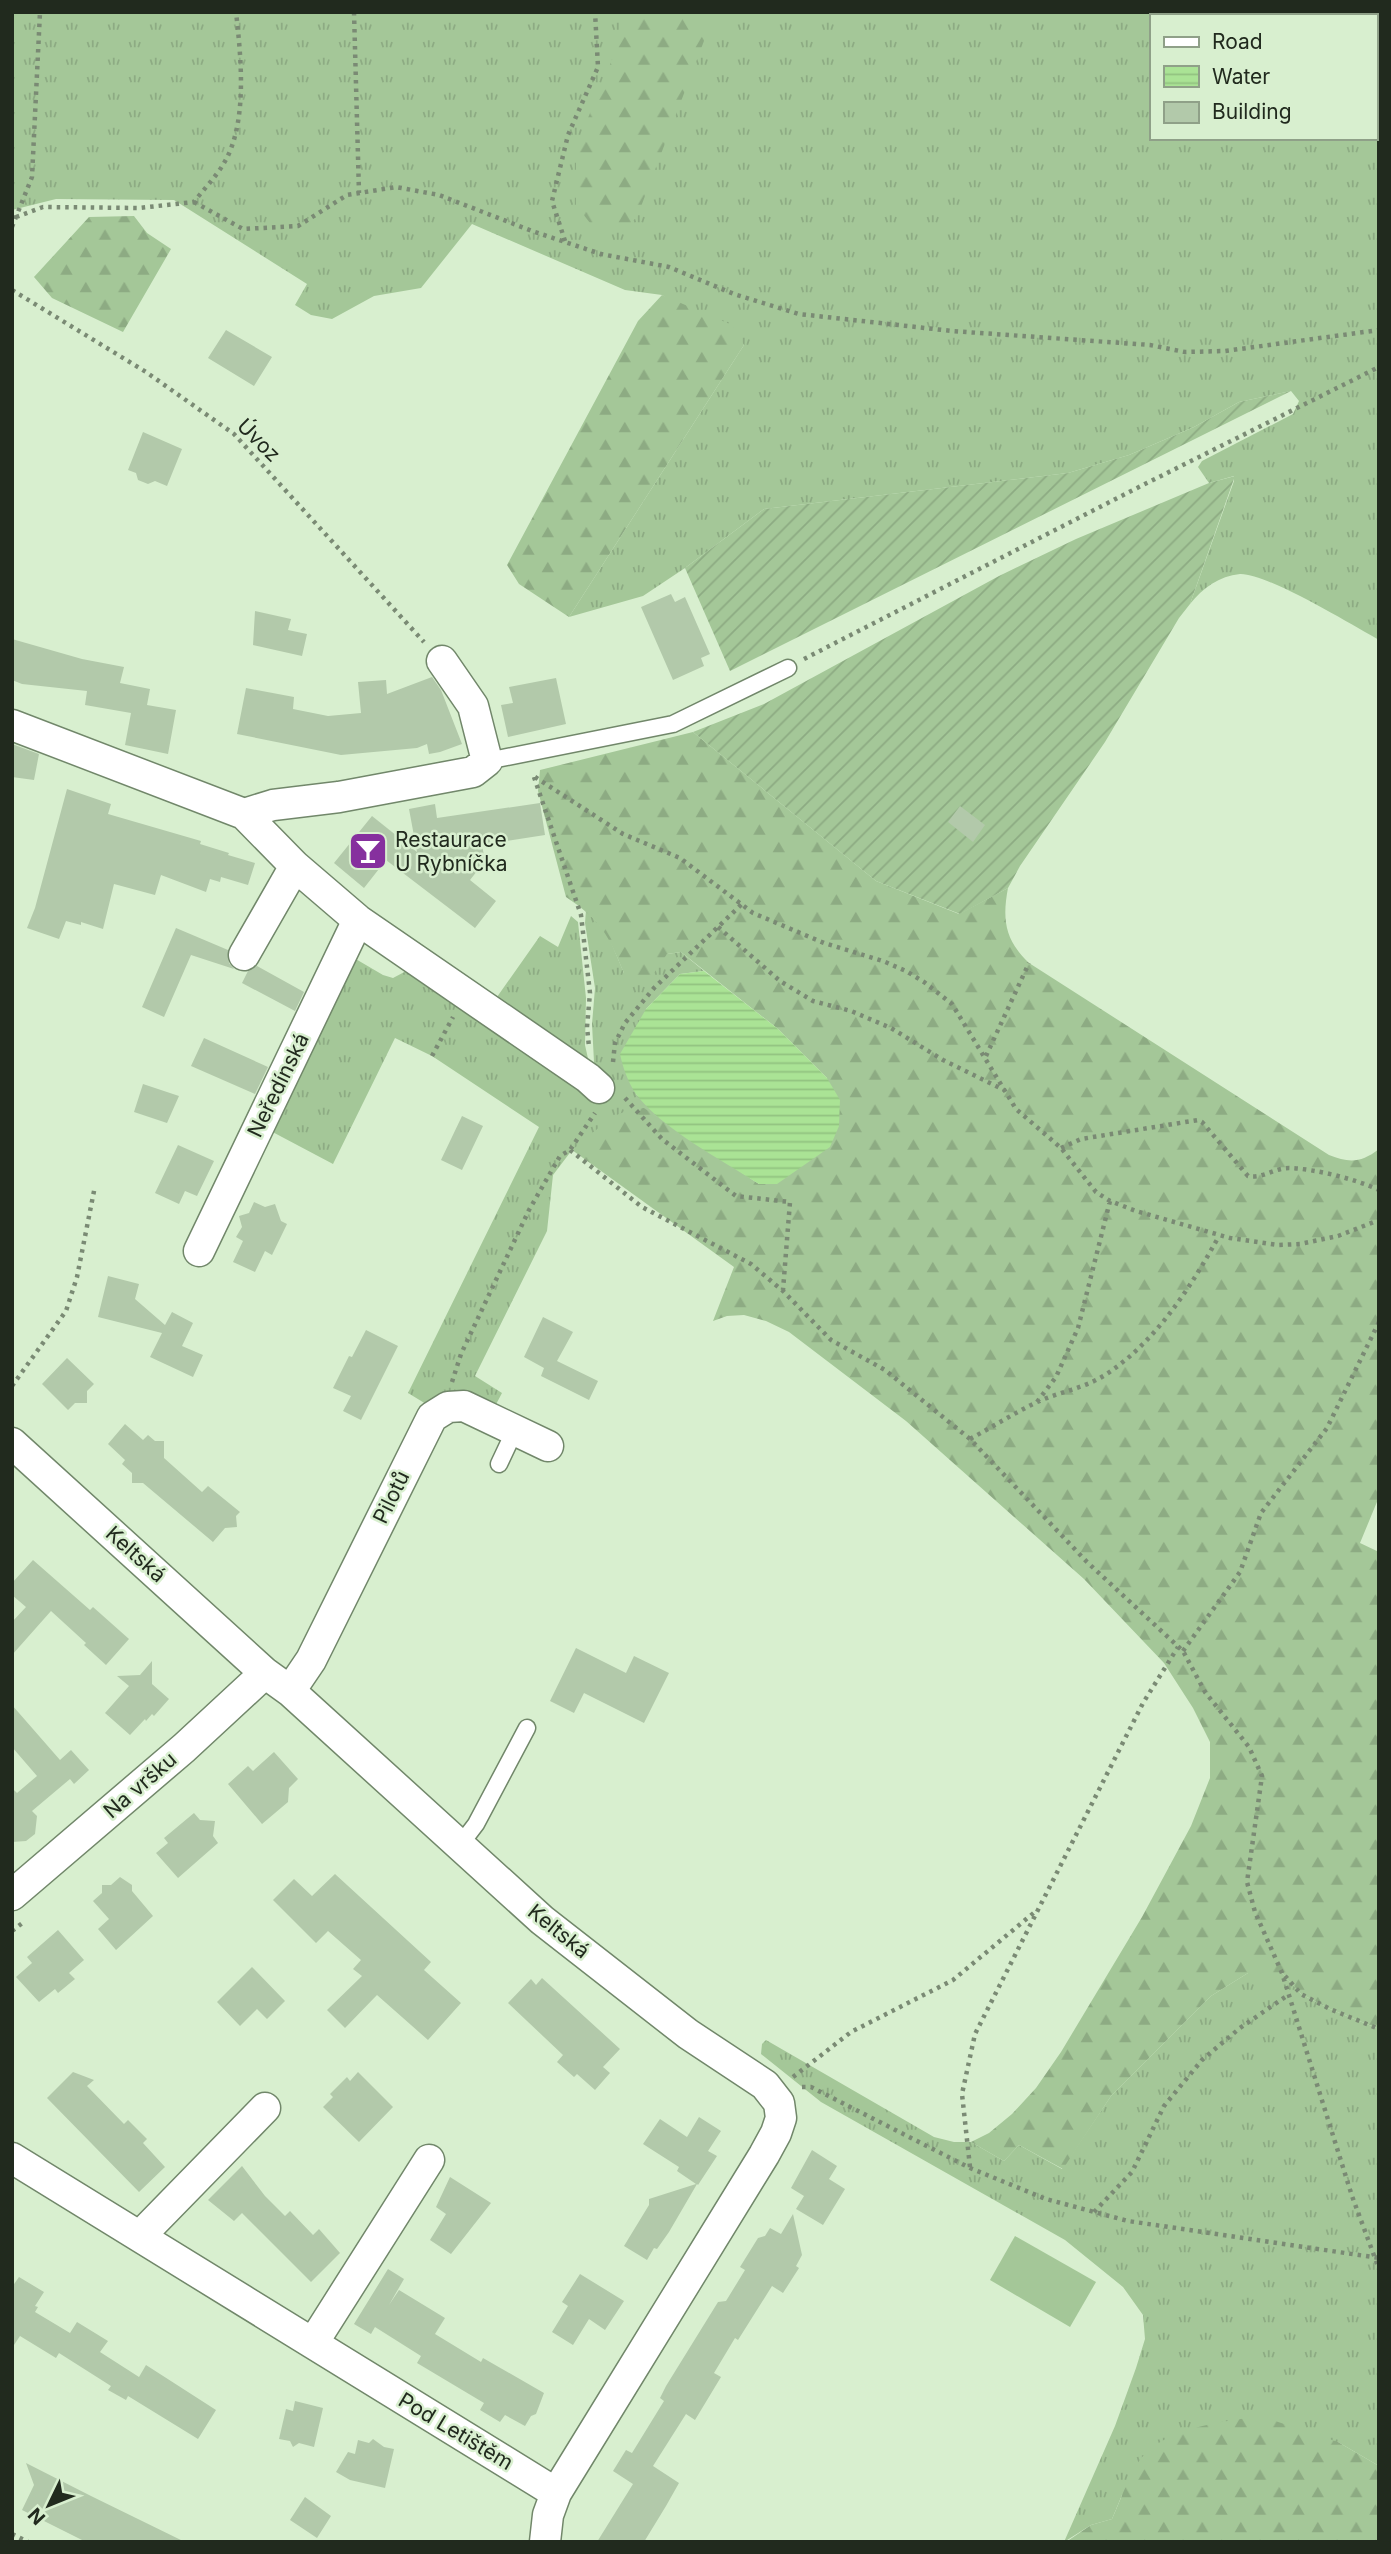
<svg xmlns="http://www.w3.org/2000/svg" width="1391" height="2554" viewBox="0 0 1391 2554" font-family="Inter,sans-serif">
<defs>
<pattern id="grass-tufts" width="24" height="20" patternUnits="userSpaceOnUse" patternTransform="scale(1.75)"><rect width="24" height="20" fill="#a4c798"/><path d="M3 7l-1-3M5 7V3M7 7l1-3M15 17l-1-3M17 17v-4M19 17l1-3" fill="none" stroke="#8dab83"/></pattern>
<pattern id="forest-firs" width="22" height="20" patternUnits="userSpaceOnUse" patternTransform="scale(1.75)"><rect width="22" height="20" fill="#a4c798"/><path d="M5 1l3.5 6h-7zM16 11l3.5 6h-7z" fill="#8dab83"/></pattern>
<pattern id="garden-furrows" width="10" height="10" patternUnits="userSpaceOnUse" patternTransform="scale(1.75)"><rect width="10" height="10" fill="#a4c798"/><path d="M-1 1l2-2M0 10L10 0M9 11l2-2" fill="none" stroke="#8dab83"/></pattern>
<pattern id="water-rules" width="6" height="5" patternUnits="userSpaceOnUse" patternTransform="scale(1.75)"><rect width="6" height="5" fill="#aae395"/><path d="M0 2.5h6" fill="none" stroke="#92c380"/></pattern>
</defs>
<rect width="100%" height="100%" fill="#d8efcf"/>
<path fill="url(#grass-tufts)" fill-rule="evenodd" d="M12,12h1367v628c-27,-15 -112,-67 -139,-66 -21,2 -37,14 -50,30l44,-123v-5l-25,7 -11,-16 4,-6 91,-47 6,-13 -8,-10 -52,11 -45,25 -65,28 -61,18 -304,36 -79,59 -42,28 -74,21 175,-272 -82,-50 -37,-5 -153,-66 -51,64 -47,8 -42,23 -21,-4 -16,-10 12,-21 -133,-84 -118,-1 -44,11zM1151,16h224v122h-224z
M586,910l21,23 17,40 43,-19 14,-2 23,19 -24,3 -34,35 -10,85 30,29 -23,-15 -71,42 -19,25 -6,56 -72,145 27,17 -9,17 -62,-3 -23,-14 131,-266 -107,-71 -37,-18 -62,126 -68,-36 89,-170 29,17 10,3 17,-9 50,3 37,25 43,-61 18,11 13,-31 7,6 8,76 -1,47 10,45 8,-6 -9,-22 -2,-38 3,-36 -10,-65z
M1248,1973h34l19,21 29,15 49,20v437l-41,-24 -216,53 -10,24 -21,6 -27,17 51,-116 21,-58 9,-29 -2,-24 -20,-28 -58,-47 -244,-138 -60,-48 1,-10 4,-4 168,97 20,5h17l33,19 15,-16 43,24 49,-73 100,-100z"/>
<path fill="url(#forest-firs)" d="M618,12h97l-78,205 -13,12 -34,-6 -14,-18v-58l45,-109z
M134,216l13,17 24,16 -48,83 -71,-34 -18,-21 55,-60z
M662,295l70,30 12,20 -175,272 -50,-33 -12,-19 131,-244z
M693,732l183,149 83,33 49,-26c-6,32 -3,52 21,75l300,192c20,8 32,8 50,-6v348l-19,46 19,9v477l-49,-20 -29,-15 -19,-21h-34l-37,23 -100,100 -48,73 -44,-24 -15,16 -33,-19 18,-9 23,-19 24,-26 25,-36 81,-135 49,-91 19,-48v-36l-17,-34 -29,-45 -80,-84 -178,-158 -117,-89 -23,-11 -22,-6 -17,1 -14,5 21,-54 -162,-117c23,-17 42,-42 72,-42l115,76 68,-106 -49,-49 -97,-77 -14,2 -15,22 -14,2 -14,-5c-16,-38 -22,-52 -58,-76l-28,-106 2,-21z
M1260,2416l78,26 41,24v76h-313l25,-17 21,-6c8,-18 15,-38 25,-55 25,-38 83,-41 123,-48z"/>
<path fill="url(#garden-furrows)" d="M1291,391l-561,280 -45,-103 79,-59 304,-36 61,-18 65,-28 45,-25z
M1235,476l-45,128 -11,14 -74,124 -85,124 -12,22 -48,26 -84,-33 -183,-149 71,-28 235,-128 77,-37 133,-56z"/>
<path fill="#a4c798" d="M1015,2236l81,46 -26,45 -80,-47z"/>
<path fill="url(#water-rules)" d="M704,971l74,58 49,49 13,22 -1,26 -9,21 -53,37h-18c-37,-24 -97,-55 -123,-90 -8,-12 -13,-26 -16,-40l26,-45 34,-35z"/>
<path fill="#b2c9aa" d="M226,330l46,27 -18,29 -46,-28z
M143,432l39,17 -15,37 -12,-5 -7,3 -10,-4 -2,-7 -8,-3z
M671,594l4,8 10,-5 25,57 -9,4 3,8 -31,14 -32,-73z
M255,611l36,8 -3,11 19,4 -5,22 -49,-11z
M12,639l70,20 42,8 -4,16 30,6 -3,16 29,5 -8,44 -43,-9 6,-32 -46,-8 2,-14 -65,-7 -10,-4z
M432,677l9,13 21,54 -22,8 -11,2 -2,-10 -10,4 -76,7 -104,-21 9,-46 48,9 -1,12 35,7 33,-3 -3,-31 28,-2 1,14z
M556,678l10,46 -58,13 -7,-32 12,-2 -4,-16z
M12,744l27,10 -5,26 -22,-3z
M67,789l44,15 -3,10 93,27 -1,3 29,9 -1,2 27,8 -7,22 -27,-8 -1,5 -10,-3 -4,13 -45,-17 -6,20 -41,-11 -11,45 -22,-7v3l-15,-4 -7,18 -32,-11 8,-20z
M540,803l5,32 -63,10 3,16 -15,19 26,21 -21,27 -89,-68 -22,28 -30,-25 38,-47 45,36 -8,-43 26,-5 2,14z
M960,806l25,19 -12,17 -25,-20z
M176,928l52,22 1,13 5,6 -43,-14 -27,62 -22,-10z
M257,966l47,26 -9,19 -53,-28 6,-12z
M204,1038l64,29 -13,27 -64,-28z
M143,1084l36,12 -12,27 -33,-11z
M462,1116l21,10 -21,44 -21,-10z
M178,1145l36,16 -17,35 -12,-5 -6,13 -24,-11z
M254,1202l11,5 10,-3 6,17 6,3 -15,31 -7,-4 -10,21 -22,-10 10,-21 -7,-4 6,-10 -3,-11 10,-3z
M108,1276l31,8 -4,15 30,26 7,-13 21,11 -11,23 21,9 -10,22 -43,-20 12,-24 -64,-16z
M543,1317l30,15 -16,29 41,20 -9,19 -48,-24 3,-8 -20,-11z
M366,1330l32,16 -37,74 -18,-9 8,-15 -18,-8 16,-32 3,1z
M67,1358l27,26 -7,7v12h-12l-7,7 -26,-26z
M125,1424l18,16 5,-5 7,6h9v17l38,34 6,-6 32,26 -4,4 1,11 -12,1 -12,14 -70,-59h-11v-10l-10,-9 3,-4 -17,-16z
M33,1560l57,50 3,-3 36,32 -23,26 -22,-20 2,-2 -35,-32 -39,44v-33l14,-15 -14,-12v-12z
M576,1648l50,25 8,-17 35,17 -25,50 -60,-30 -10,20 -24,-12z
M152,1661v23l17,15 -15,17 -2,-2 -6,7 -1,-2 -15,16 -25,-22 24,-27 -12,-10 23,-1z
M12,1705l48,55 11,-10 18,20 -15,14 -4,-5 -38,32 5,5 -2,18 -9,7 -14,1v-54l5,5 20,-17 -25,-29z
M274,1752l24,27 -9,9 -1,14 -26,22 -34,-40 20,-18 5,5z
M194,1813l6,7 15,1 -2,15 5,7 -40,35 -22,-25 12,-10 -4,-5z
M335,1874l96,88 -7,8 37,33 -33,37 -51,-45 -32,33 -18,-18 35,-34 -9,-7 8,-9 -33,-29 -12,12 -43,-43 21,-21 18,17z
M120,1877l12,8v6l21,25 -37,34 -18,-21 11,-10 -16,-18 9,-8v-8h9z
M58,1930l26,30 -15,13 6,6 -17,14 -3,-4 -16,13 -23,-25 16,-14 -5,-6z
M252,1967l33,34 -18,18 -10,-10 -17,17 -23,-24z
M542,1978l78,71 -17,18 7,6 -15,17 -18,-16 -3,3 -17,-15 6,-7 -55,-52 23,-24 5,6z
M73,2072l21,8 -7,6 37,38 4,-4 19,19 -4,4 22,24 -26,25 -92,-94z
M358,2072l35,35 -34,35 -36,-35 10,-10 -3,-3 17,-17 3,4z
M699,2117l22,14 -13,20 9,5 -19,29 -1,-1 -28,48 -12,17 -3,-1 -7,12 -23,-14 25,-41v-6l47,-15 -19,-13 2,-4 -36,-23 17,-25 27,18z
M812,2150l25,16 -8,13 16,10 -22,36 -27,-16 8,-13 -13,-8z
M242,2166l23,30 20,20 5,-5 23,24 6,-6 21,24 -29,29 -69,-69 -8,8 -26,-21z
M450,2177l41,26 -40,51 -21,-14 16,-26 -10,-7z
M793,2214l9,41 -6,11 3,2 -16,25 -11,-7 -34,54 -3,-2 -21,35 7,4 -26,43 -9,-6 -33,52 26,17 -13,23 -22,36h-47l36,-58 -20,-13 13,-21 6,3 32,-52 -4,-3 6,-12 52,-84 8,-1 19,-31 -5,-3 18,-29 7,-2 5,-8 11,6z
M388,2269l16,10 -15,26 10,-15 46,28 -10,16 46,28 2,-4 61,35 -8,21 -5,2 -6,10 -20,-11 -5,7 -20,-12 4,-7 -67,-40 4,-7 -46,-29 -4,7 -17,-10z
M580,2274l44,27 -19,29 -16,-11 -16,26 -21,-13 16,-26 -6,-4z
M19,2277l25,15 -9,14 3,1 -3,5 35,21 7,-11 31,19 -8,11 39,25 7,-12 70,45 -18,29 -70,-43 -2,4 -18,-10 3,-4 -52,-33 -3,5 -36,-22 -8,12v-61z
M295,2401l28,7 -9,39 -15,-4 -6,4 -3,-6 -11,-2 7,-30 7,2z
M373,2439l11,8 10,2 -9,39 -35,-8 -14,-8 12,-20 7,2 3,-14 11,3z
M26,2463l65,33 94,46h-99l-64,-32 12,-25z
M305,2497l26,19 -14,22 -27,-18z"/>
<g fill="none" stroke-linecap="round" stroke-linejoin="round">
<g stroke="#71876a" stroke-width="19">
<path id="service" d="M487,761l186,-37 115,-56
M499,1464l16,-34
M460,1845l16,-21 51,-96"/>
</g>
<g stroke="#71876a" stroke-width="33">
<path id="minor" d="M12,725l232,89 29,-9 66,-8 134,-25 14,-11 -14,-55 -31,-45
M244,814l51,52 63,54 230,158 11,10
M244,955l51,-89
M199,1251l159,-331
M12,1443l253,230 25,18 252,229 146,114 77,51 14,18 2,15 -5,15 -12,22 -208,338 -8,22 -3,27
M290,1691l21,-31 121,-243 16,-10 16,-1 84,40
M12,1895l172,-147 81,-75
M12,2158l544,335
M140,2236l125,-128
M313,2343l116,-183"/>
</g>
<path stroke="#7a8a74" stroke-width="4.5" stroke-dasharray="3.5 5" stroke-linecap="butt" d="M354,12l5,181
M194,202l49,27 55,-3 49,-31 49,-8 43,8 93,36 69,23 68,13 65,27 65,20 153,17 198,14 35,7 40,-1 154,-21
M16,217l27,-10 96,1 55,-6c9,-12 22,-25 30,-39 24,-40 17,-106 12,-151
M12,227l20,-50 8,-165
M565,241l-13,-40 16,-66 30,-68 -3,-55
M12,290l134,82 88,62 190,208
M804,659l329,-169 246,-123
M534,777l47,138 9,78 -3,34 2,20
M535,777l88,57 57,24 73,55 71,30 59,18 23,10 18,11 28,22 64,105 45,39 35,44 14,9 26,10 94,27 48,7 22,-1 38,-8 41,-16
M718,927l62,54 33,20 38,10 40,17 52,32 61,30
M432,1056l21,-39
M986,1056l43,-93
M613,1062l2,-19 10,-20 29,-35 88,-84
M625,1098l37,41 74,57 54,6 -7,88
M1061,1148l20,-9 117,-19 4,2 46,54c14,3 26,-8 41,-8 27,1 66,11 90,22
M570,1150l72,57 109,57 32,27 48,49 54,30 85,69 117,123 96,89 22,41 44,55 13,29 -15,106 8,30 27,61 70,223 27,73
M452,1382l9,-28 68,-144 31,-54 10,-6 25,-37
M12,1386l54,-75 11,-34 18,-91
M1037,1402l19,-25 22,-49 32,-127
M970,1439c22,-12 43,-25 65,-36 23,-11 48,-14 70,-28 50,-32 86,-88 114,-139
M1183,1651l57,-79 21,-59 66,-85 52,-106
M12,1931l13,-10
M1285,1976l16,18 29,15 49,20
M793,2077l58,-45 102,-52 83,-69
M802,2087h9l159,81 76,31 82,22 251,37
M970,2167l-8,-73 13,-60 168,-331 35,-56
M1094,2212l38,-40 32,-66 38,-46 38,-32 48,-33
M12,2534l16,8"/>
<use href="#service" stroke="#fff" stroke-width="16"/>
<use href="#minor" stroke="#fff" stroke-width="30"/>
</g>
<defs>
<g id="bar-square" transform="scale(2.0125)"><rect x="-9" y="-9" width="18" height="18" rx="4" fill="#86309e" stroke="#d8efcf"/><path d="M-6-5H6L.8 .8V4.5H3.5V6h-7V4.5H-.8V.8Z" fill="#fff"/></g>
</defs>
<g fill-rule="evenodd">
<use href="#bar-square" x="368" y="851"/>
</g>
<g text-anchor="middle" dominant-baseline="central" stroke-width="5" stroke-linejoin="round" paint-order="stroke">
<g font-size="21" fill="#212a1e" stroke="#d8efcf">
<text transform="translate(259 440) rotate(45)">Úvoz</text>
<text transform="translate(278 1085) rotate(-64)">Neředínská</text>
<text transform="translate(391 1497) rotate(-64)">Pilotů</text>
<text transform="translate(136 1554) rotate(42)">Keltská</text>
<text transform="translate(140 1785) rotate(-41)">Na vršku</text>
<text transform="translate(559 1931) rotate(39)">Keltská</text>
<text transform="translate(456 2431) rotate(31)">Pod Letištěm</text>
</g>
<g font-size="21" fill="#212a1e" stroke="#d8efcf" text-anchor="start">
<text x="395" y="839">Restaurace<tspan x="395" dy="24">U Rybníčka</tspan></text>
</g>
</g>
<rect width="1391" height="2554" fill="none" stroke="#212a1e" stroke-width="28"/>
<rect x="1150" y="14" width="228" height="126" fill="#d8efcf" stroke="#8fa088" stroke-width="2"/>
<rect x="1164" y="37" width="35" height="10" fill="#ffffff" stroke="#8fa088" stroke-width="2"/>
<text x="1212" y="49" font-size="21" fill="#212a1e">Road</text>
<rect x="1164" y="66" width="35" height="21" fill="url(#water-rules)" stroke="#8fa088" stroke-width="2"/>
<text x="1212" y="84" font-size="21" fill="#212a1e">Water</text>
<rect x="1164" y="102" width="35" height="21" fill="#b2c9aa" stroke="#8fa088" stroke-width="2"/>
<text x="1212" y="119" font-size="21" fill="#212a1e">Building</text>
<g transform="translate(49 2505) rotate(227)" stroke="#d8efcf" stroke-width="5" paint-order="stroke">
<path d="M0-5L12 26L0 18L-12 26Z" fill="#212a1e"/>
<text y="-10" font-size="19" font-weight="bold" text-anchor="middle" fill="#212a1e">N</text>
</g>
</svg>
